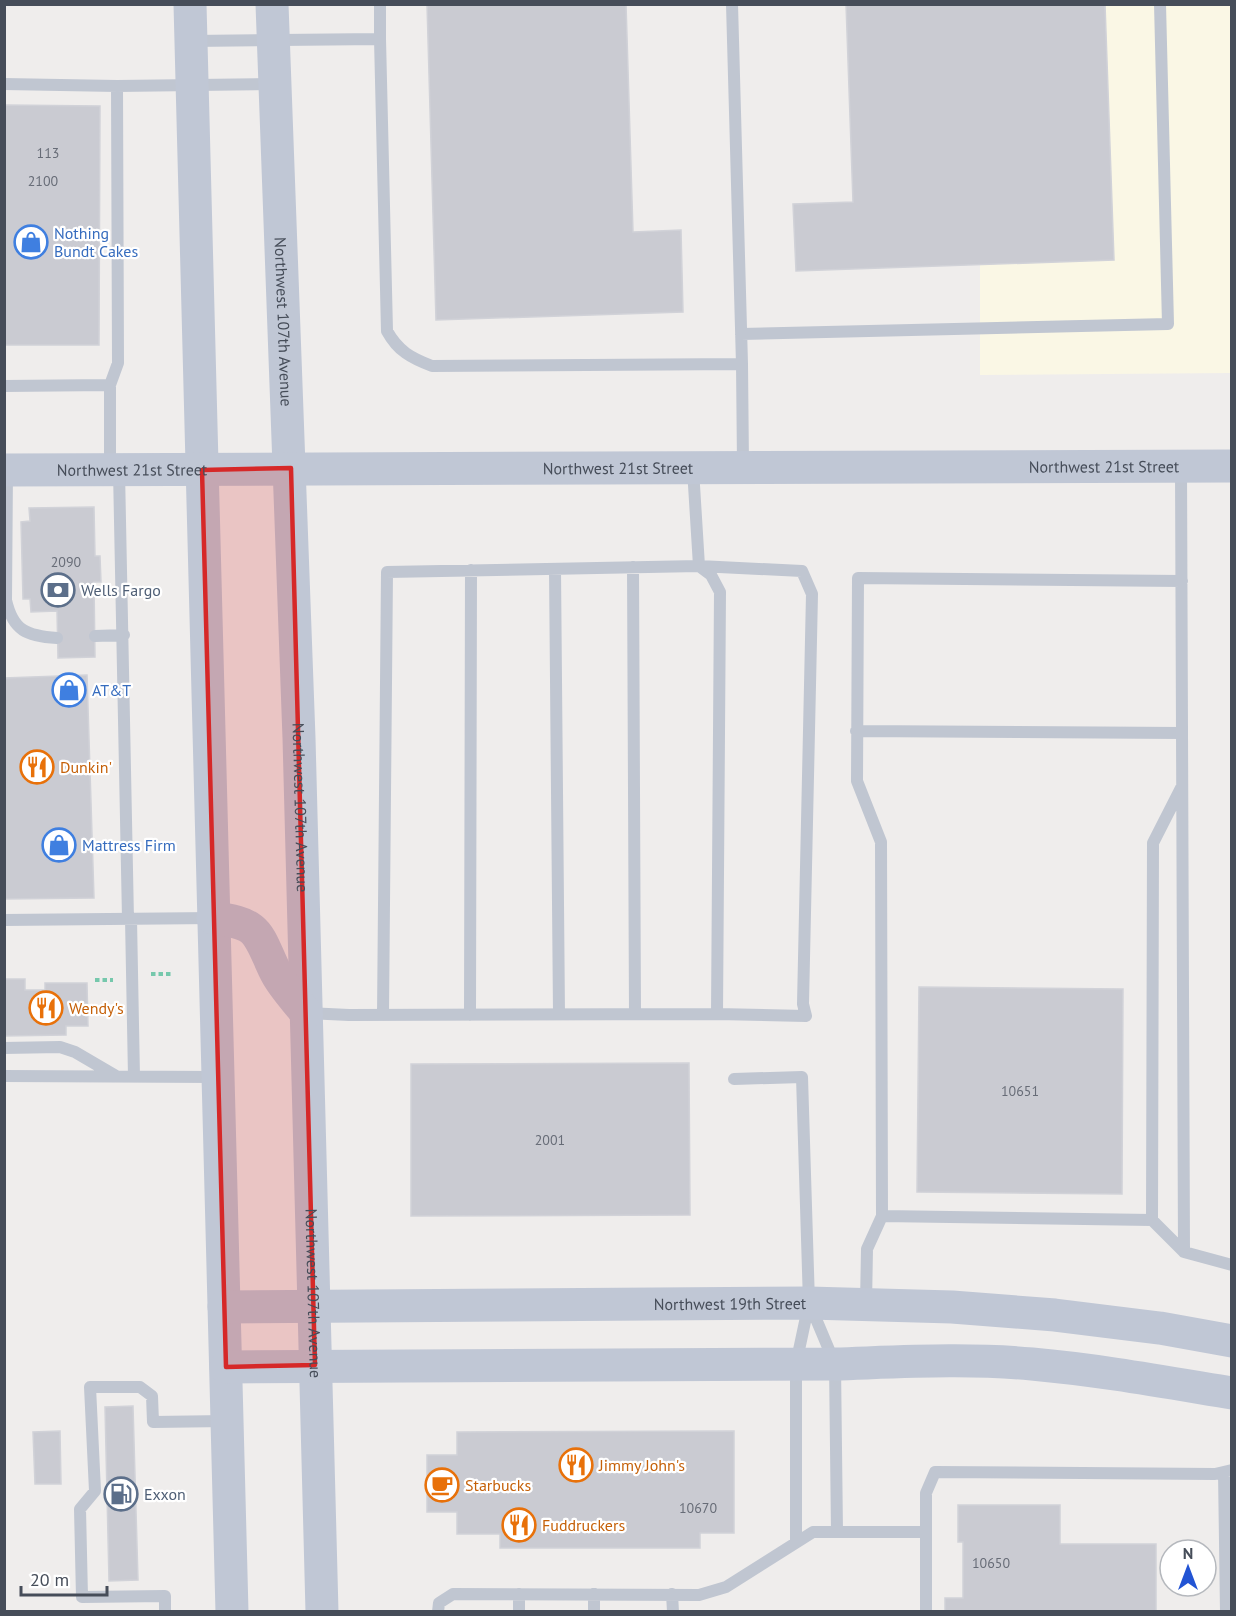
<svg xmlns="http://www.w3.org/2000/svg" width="1236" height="1616" viewBox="0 0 1236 1616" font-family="'PT Sans',sans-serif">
<rect width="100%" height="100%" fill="#efedec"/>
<path fill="#faf7e5" d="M980,5h251v368l-251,2z"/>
<path fill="#cacbd2" stroke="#d1d2d8" stroke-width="1.5" d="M427,4h199l7,228 48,-2 2,82 -247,8z
M846,4h259l9,256 -318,11 -3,-67 60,-2z
M4,105l96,1 -1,239h-95z
M94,507l1,49h5l1,26h-7l1,75 -37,1 -1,-47 -26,1 -1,-13h-7l-2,-77 9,-1 -1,-13z
M87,675l7,223 -90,1v-221z
M4,979h21v11h20v-7h42l1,43h-22v9l-62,1z
M919,987l204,2 -1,205 -205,-2z
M689,1063l1,152 -279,1v-152z
M133,1406l5,174 -29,1 -4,-174z
M60,1431l1,53h-26l-2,-52z
M734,1431v102h-34v15h-200v-14h-43v-22h-30v-57h30v-23z
M958,1505h102v39h96v68h-211v-14h18v-56h-5z"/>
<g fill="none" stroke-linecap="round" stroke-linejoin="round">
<path stroke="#76c8ac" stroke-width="4" stroke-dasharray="4.5 3" stroke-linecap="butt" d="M151,974h20
M95,980h18"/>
<path stroke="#c0c6d1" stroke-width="12" d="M380,4v35
M732,4l10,360
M192,41l188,-2 7,292c11,20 24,27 45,35l310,-2 1,101
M4,84l113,2 158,-2
M741,334l427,-10 -8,-320
M4,386l106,-1 8,-22 -1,-277
M110,468v-83
M1181,469l3,783 48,13
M7,471l-1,129c7,31 21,36 51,38
M119,471l9,448
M633,567l2,447
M555,569l4,445
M95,636l29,-1
M856,731l326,2
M131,919l3,158
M4,920l209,-2
M307,1013l42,2 368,-1 3,-422 -9,-17 -12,-9 -6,-97
M383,1015l4,-443 312,-6 103,5 10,23 -9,410 3,12 -89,-2
M470,1015l1,-445
M4,1048l56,-1 15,5 41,24
M4,1076l212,1
M734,1079l68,-2 7,226 -13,61v178
M882,1216l270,4 32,32
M1152,1220l1,-377 28,-55
M866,1304l1,-55 15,-33 -1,-374 -24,-61 1,-203 324,3
M811,1307l24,57 2,168
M1224,1472l2,140
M519,1594v18
M594,1594v18
M672,1594l1,18
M165,1612v-16l-83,1 -2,-88 15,-18 -5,-104h50l12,9 1,26 73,-1
M438,1612l1,-9 14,-9 246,1 27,-8 87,-55h113
M926,1612v-119l9,-21 280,2 17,-4"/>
<g stroke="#c0c7d5" stroke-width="33">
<path d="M190,4l42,1608"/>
<path id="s1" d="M272,4l27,734 23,874"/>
<path id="s2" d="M4,470l1228,-4"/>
<path d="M213,918c47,5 44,15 62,53 7,15 21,29 31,42"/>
<path id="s3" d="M224,1307l585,-4 143,4 103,8 105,13 72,13"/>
<path d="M226,1367l609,-3c65,-2 132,-6 197,0 67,6 133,18 200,29"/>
</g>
</g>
<path fill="#d62828" fill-opacity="0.2" stroke="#d62828" stroke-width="4.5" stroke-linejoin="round" d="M291,468l24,897 -89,2 -24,-897z"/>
<defs>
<g id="shop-ring" transform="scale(1.725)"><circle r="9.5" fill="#fff" stroke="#3f7fe0" stroke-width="1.5"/><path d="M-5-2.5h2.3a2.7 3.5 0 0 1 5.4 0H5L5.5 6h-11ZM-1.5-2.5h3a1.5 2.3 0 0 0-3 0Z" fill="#3f7fe0"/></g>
<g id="bank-ring" transform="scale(1.725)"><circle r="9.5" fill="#fff" stroke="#5c6f8a" stroke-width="1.5"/><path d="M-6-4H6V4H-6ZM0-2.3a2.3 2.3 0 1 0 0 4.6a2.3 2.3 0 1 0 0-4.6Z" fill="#5c6f8a"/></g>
<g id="restaurant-ring" transform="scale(1.725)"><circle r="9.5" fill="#fff" stroke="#e8710a" stroke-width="1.5"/><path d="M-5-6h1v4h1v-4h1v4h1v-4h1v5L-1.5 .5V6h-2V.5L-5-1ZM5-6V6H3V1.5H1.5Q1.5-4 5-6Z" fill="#e8710a"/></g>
<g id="cafe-ring" transform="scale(1.725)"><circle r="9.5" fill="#fff" stroke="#e8710a" stroke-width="1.5"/><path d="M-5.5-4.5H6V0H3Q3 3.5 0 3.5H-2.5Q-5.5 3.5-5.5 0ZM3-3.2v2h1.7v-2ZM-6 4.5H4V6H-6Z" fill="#e8710a"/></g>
<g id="fuel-ring" transform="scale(1.725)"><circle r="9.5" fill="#fff" stroke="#5c6f8a" stroke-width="1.5"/><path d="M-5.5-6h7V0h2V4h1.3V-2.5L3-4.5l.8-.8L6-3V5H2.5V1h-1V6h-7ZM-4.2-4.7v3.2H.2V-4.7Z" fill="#5c6f8a"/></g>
</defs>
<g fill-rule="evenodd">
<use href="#shop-ring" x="31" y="242"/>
<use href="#bank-ring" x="58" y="590"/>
<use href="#shop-ring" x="69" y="690"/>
<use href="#restaurant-ring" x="37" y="767"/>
<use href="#shop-ring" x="59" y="845"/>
<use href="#restaurant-ring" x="46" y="1008"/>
<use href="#restaurant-ring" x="576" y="1465"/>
<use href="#cafe-ring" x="442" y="1485"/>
<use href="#fuel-ring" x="121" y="1494"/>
<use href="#restaurant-ring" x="519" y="1525"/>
</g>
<g text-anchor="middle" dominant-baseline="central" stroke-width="4.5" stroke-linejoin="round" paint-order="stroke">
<g font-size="14" fill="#676c77">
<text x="48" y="153">113</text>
<text x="43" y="181">2100</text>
<text x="66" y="562">2090</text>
<text x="1020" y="1091">10651</text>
<text x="550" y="1140">2001</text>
<text x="698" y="1508">10670</text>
<text x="991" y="1563">10650</text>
</g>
<g font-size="16" fill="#366cbe" stroke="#fff" text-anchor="start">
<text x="54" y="233">Nothing<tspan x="54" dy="18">Bundt Cakes</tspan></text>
<text x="92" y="690">AT&amp;T</text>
<text x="82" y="845">Mattress Firm</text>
</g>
<g font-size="16" fill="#464d59" stroke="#fff">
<text stroke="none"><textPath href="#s1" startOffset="318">Northwest 107th Avenue</textPath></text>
<text stroke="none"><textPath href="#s2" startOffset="614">Northwest 21st Street</textPath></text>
<text stroke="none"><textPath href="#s2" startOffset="1100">Northwest 21st Street</textPath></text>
<text stroke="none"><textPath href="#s2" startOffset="128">Northwest 21st Street</textPath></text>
<text stroke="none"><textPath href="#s1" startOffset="804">Northwest 107th Avenue</textPath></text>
<text stroke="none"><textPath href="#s1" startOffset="1290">Northwest 107th Avenue</textPath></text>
<text stroke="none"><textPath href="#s3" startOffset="506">Northwest 19th Street</textPath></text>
</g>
<g font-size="16" fill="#4e5e75" stroke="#fff" text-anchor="start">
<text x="81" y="590">Wells Fargo</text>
<text x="144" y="1494">Exxon</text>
</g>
<g font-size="16" fill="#c56008" stroke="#fff" text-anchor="start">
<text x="60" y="767">Dunkin'</text>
<text x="69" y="1008">Wendy's</text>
<text x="599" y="1465">Jimmy John's</text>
<text x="465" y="1485">Starbucks</text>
<text x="542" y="1525">Fuddruckers</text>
</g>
</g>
<rect width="1236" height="1616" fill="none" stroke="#464d59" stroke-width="12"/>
<g transform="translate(1188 1568)"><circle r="28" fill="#ffffff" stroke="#b5b8bd" stroke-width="1.5"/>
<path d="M0-4.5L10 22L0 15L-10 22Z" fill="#2254d4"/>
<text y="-9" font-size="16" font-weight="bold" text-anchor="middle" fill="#464d59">N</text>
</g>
<path d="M21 1586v9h86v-9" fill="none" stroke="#464d59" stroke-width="3"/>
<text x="30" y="1586" font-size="18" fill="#464d59" stroke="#ffffff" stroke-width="4.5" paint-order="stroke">20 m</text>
</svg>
